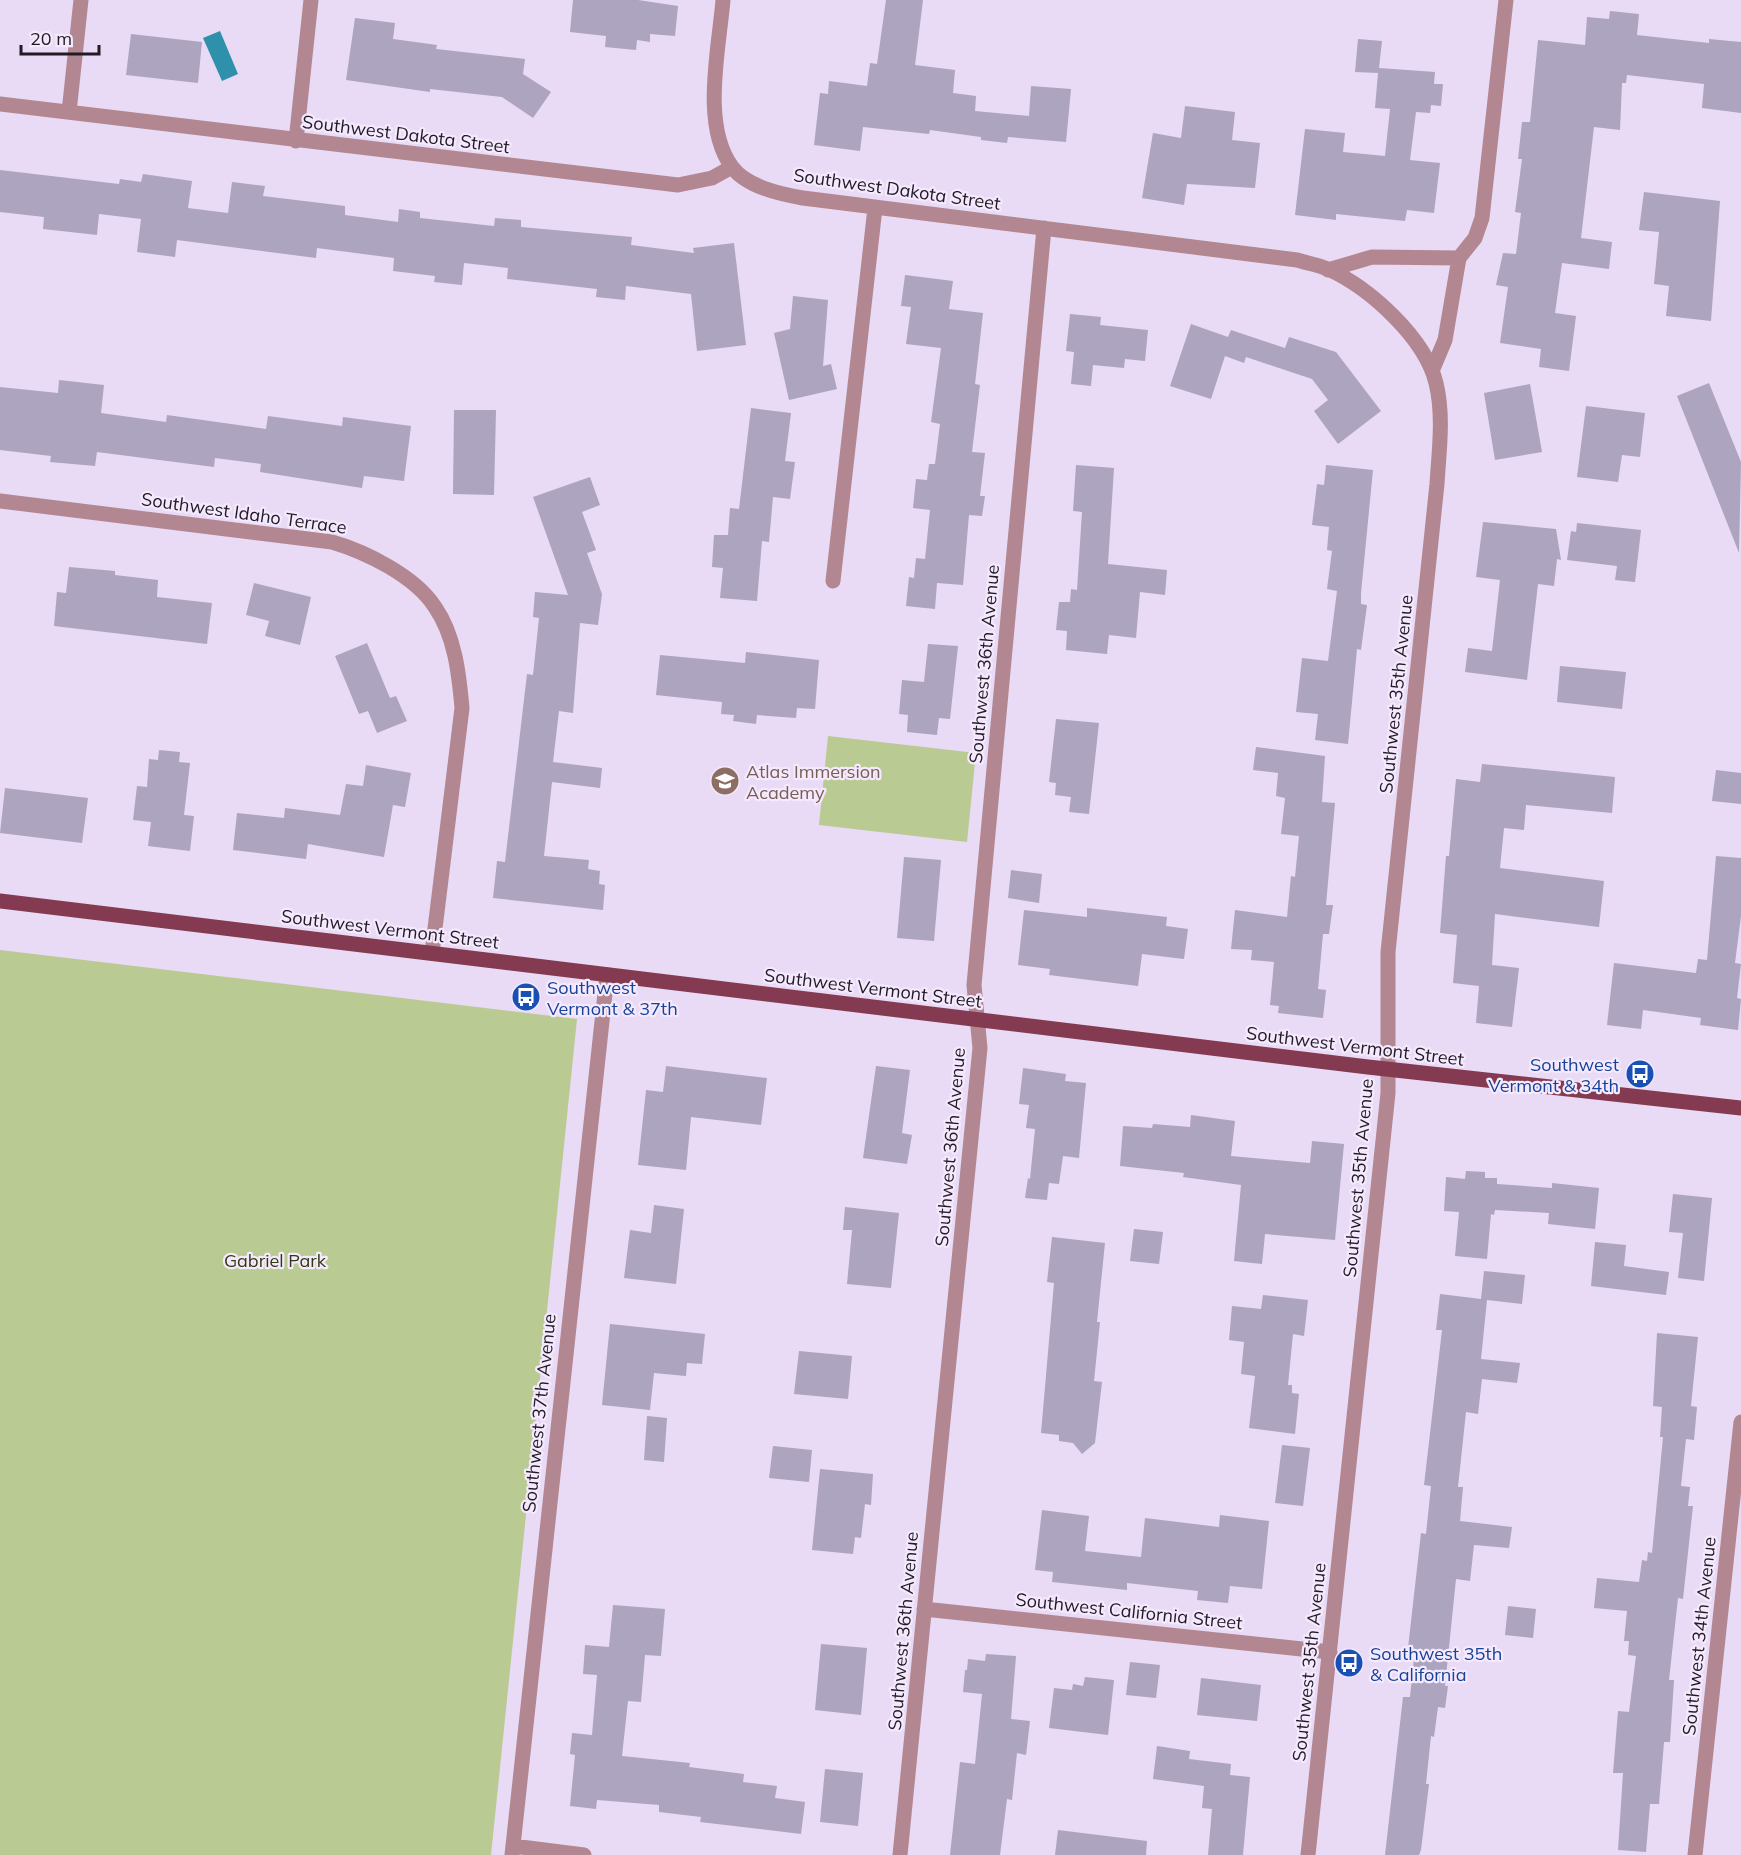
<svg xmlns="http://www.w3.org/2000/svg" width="1741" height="1855" viewBox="0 0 1741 1855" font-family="Mulish,sans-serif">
<rect width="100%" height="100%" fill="#e9daf5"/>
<path fill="#b9ca92" d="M828,736l148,17 -9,89 -148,-17z
M0,950l577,69 -86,836h-491z"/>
<path fill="#2f90ac" d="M220,31l18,43 -16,7 -19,-43z"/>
<path fill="#ada4bf" d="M573,0h65l40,6 -3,30 -25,-2v8l-13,-2 -1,10 -31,-3 1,-11 -36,-4z
M886,0h37l-8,65 40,5 -2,23 23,3 -1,15 54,5 2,-30 40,3 -5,53 -58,-5 -1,6 -26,-3v-3l-51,-7 -1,4 -66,-7 -3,24 -46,-6 6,-52 8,1 1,-13 38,5 3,-23 7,1z
M1610,11l29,3 -2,21 72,8v-4l32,3v71l-39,-5 2,-24 -77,-9 -1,8h-4l-2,47 -26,-3 -13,111 31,4 -3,27 -47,-6 -7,50 21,3 -7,55 -30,-4 2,-18 -41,-6 8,-56 -12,-2 7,-32 13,1 5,-41 -6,-1 7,-53h-4l4,-37h8l8,-82 47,5 2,-28 22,2z
M355,18l40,5 -2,16 44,6 -1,4 89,10 -2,15 28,18 -18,26 -31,-21 -72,-8v3l-84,-12z
M131,34l71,8 -4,41 -72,-8z
M1358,39l24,2 -3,27 56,4 -1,12h9l-2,22 -10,-1 -1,8 -14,-1 -6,48 30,3 -6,50 -27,-3 -2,11 -69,-7v6l-41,-5 10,-86 40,4 -2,19 42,4 5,-47 -15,-1 3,-35 -23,-1z
M1185,106l50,6 -3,28 28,3 -5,45 -68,-4 -3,21 -42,-7 11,-65 28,5z
M0,170l119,14 1,-5 21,3 2,-8 49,7 -4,27 40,5 4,-31 33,4 -2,10 82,10v9l53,7 1,-13 21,3v6l74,8 1,-8 26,2v7l111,10 -1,8 63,8 -1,-5 41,-5 12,102 -49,6 -6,-57 -65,-8 -1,14 -29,-3 1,-8 -90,-10 1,-11 -44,-5 -2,22 -28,-3 1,-6 -42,-5 1,-13 -77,-10 -1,10 -139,-18 -2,17 -38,-5 4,-33 -42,-5 -2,21 -54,-6 1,-12 -44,-5z
M1644,192l76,9 -9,120 -45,-5 3,-30 -15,-2 5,-52 -20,-2z
M905,275l48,6 -4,28 34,4 -8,71 5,1 -8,67 13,1 -5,43h5l-3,20 -13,-1 -6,70 -26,-2 -2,26 -29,-3 3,-29 5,1 2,-20 9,1 5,-49 -17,-2 3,-29 11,1 2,-16h6l5,-40 -9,-2 10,-74 -35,-4 5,-37 -10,-1z
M793,296l35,4 -5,66 8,-2 6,25 -48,11 -15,-67 16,-4z
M1070,314l31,3 -1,8 48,5 -3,31 -20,-2 -1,9 -31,-3 -2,21 -20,-2 3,-32 -8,-1z
M1191,324l37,13 3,-7 54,18 4,-11 47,15 45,59 -43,33 -24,-33 14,-11 -16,-21 -66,-22 -2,6 -19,-7 -14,43 -41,-13z
M59,380l45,5 -3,28 65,9 1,-7 99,14 2,-13 74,10 1,-9 68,9 -7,55 -40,-5 -2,12 -102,-16 1,-8 -46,-6 -1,9 -117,-15 -2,14 -45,-4 1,-6 -51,-6v-63l58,6z
M1709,383l32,79 -2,91 -62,-157z
M1530,384l12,68 -47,8 -11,-67z
M1586,406l59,7 -5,44 -18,-2 -4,27 -41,-5z
M751,408l40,5 -6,48 10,1 -5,37 -17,-2 -4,45 -7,-1 -5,60 -37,-3 3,-30 -11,-1 2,-32h14l2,-27 9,1z
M454,410h42l-2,85 -41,-1z
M1076,465l38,3 -6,96 59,6 -2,25 -25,-3 -4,46 -27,-3 -2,19 -41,-4 1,-19 -11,-1 3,-28h11l1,-13 6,1 5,-78 -9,-1z
M1326,465l47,5 -12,123v11l6,1 -6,45 -4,-1 -9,95 -33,-4 3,-26 -22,-2 6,-54 26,3 9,-70 -10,-2 5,-38 -5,-1 2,-23 -17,-2 5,-41 7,1z
M590,477l10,28 -18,7 14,38 -9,3 15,41 -4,31 -18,-2 -7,90 -14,-2 -6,51 49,6 -2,20 -48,-6 -8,74 45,4 -1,9 12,2 -1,13 6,1 -2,25 -110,-12 4,-37 8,1 22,-188 6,1 6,-57 -6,-1 2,-25 33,3 -35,-98z
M1483,522l73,7 5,31 -4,-1 -3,27 -16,-2 -11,96 -62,-8 3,-24 24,3 8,-71 -24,-3z
M1577,523l64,7 -6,52 -20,-2 2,-14 -50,-6 4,-29 5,1z
M69,567l46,4v4l43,5 -1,17 55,6 -5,41 -153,-18 3,-34 9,1z
M254,583l57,14 -11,48 -35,-9 4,-15 -23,-6z
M367,643l23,55 6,-2 11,25 -30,12 -9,-22 -9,3 -24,-58z
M928,644l30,2 -8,73 -11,-1 -2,17 -30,-3 1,-17 -9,-1 3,-34 22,2z
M746,652l73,8 -4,49 -18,-1 -1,10 -39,-3 -1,9 -23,-3 1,-6 -13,-1 1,-12 -66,-7 4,-40 85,8z
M1560,666l66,6 -4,37 -65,-7z
M1056,719l43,4 -10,91 -20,-2 2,-15 -16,-2 1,-12 -7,-1z
M1256,747l69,9 -3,46 13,1 -9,102h7l-4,29h-6l-5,55 8,1 -3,28 -45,-5 1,-7 -9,-1 4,-43 -23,-2 1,-10 -21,-1 4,-39 52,7 4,-41 4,1 4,-41 -18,-2 4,-36 -9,-2 2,-23 -25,-3z
M159,750l21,2 -1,10 11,1 -6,52 10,1 -4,35 -42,-5 3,-24 -18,-2 4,-34 10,1 2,-28 9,1z
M1482,764l133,13 -3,36 -86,-8 -2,25 -20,-2 -4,40 104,13 -5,46 -104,-13 -3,51 27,3 -7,59 -36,-4 3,-37 -26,-3 4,-48 -17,-2 6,-77h3l7,-77 24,3z
M366,765l45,8 -6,34 -12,-2 -9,52 -76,-13 -2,15 -73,-9 4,-37 47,5 1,-10 55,7 6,-31 17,2z
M1716,770l25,3v31l-29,-3z
M5,788l83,10 -6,45 -82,-10z
M1716,856l25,2v58l-6,47 6,1 -4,34 4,1 -3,31 -38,-5 1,-7 -58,-8 -2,19 -34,-4 7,-62 82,10 2,-14 9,1z
M904,857l37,3 -7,81 -37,-3z
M1011,870l31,4 -3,29 -31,-5z
M1087,908l80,9 -1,9 22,3 -4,30 -42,-5 -4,32 -89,-11 1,-6 -32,-4 6,-55 63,7z
M666,1066l101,12 -6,47 -70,-8 -5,53 -48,-5 8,-75 17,2z
M876,1066l34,4 -8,63 10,2 -5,29 -44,-6z
M1023,1068l43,6 -1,7 21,2 -7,75 -16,-2 -4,28 -10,-1 -2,17 -22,-2 3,-20 2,1 5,-50 -9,-1 3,-23 -10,-1z
M1191,1115l44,6 -4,35 79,7 2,-22 32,3 -9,96 -70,-6 -3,30 -28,-3 7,-76 -58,-8 1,-4 -64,-7 3,-40 29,2 1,-4 37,3z
M1466,1171l19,1v6h12v6l55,4v-5l47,5 -4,41 -47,-5 1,-11 -54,-3 -1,5 -3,-1 -4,45 -32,-3 4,-44 -15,-1 2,-34 19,2z
M1673,1194l39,4 -8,83 -26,-3 5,-45 -14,-1z
M654,1205l30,4 -8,75 -52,-6 6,-48 21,3z
M845,1207l54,6 -8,75 -44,-4 5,-54h-9z
M1134,1229l29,3 -4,32 -29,-3z
M1052,1237l53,6 -8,79h3l-6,59 8,1 -7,61 -13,11 -9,-11 -14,-2v-6l-18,-2 13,-150 -7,-1z
M1595,1242l31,3 -2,21 45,6 -3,23 -75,-9z
M1484,1271l41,4 -3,29 -35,-4 -6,59 39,4 -3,20 -35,-4 -4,35 -12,-2 -8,75h5l-3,34 52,6 -3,21 -35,-3 -4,36 -14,-2 -11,107h3l-3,22 -7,-1 -4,30 -3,-1 -5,48h3l-8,66 -2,5h-34l18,-158h7l5,-48 -7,-1 13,-115 5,1 5,-48 -7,-1 18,-155h-6l4,-36 41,5z
M1263,1295l45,5 -4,36 -11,-2 -5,51h4v8l7,1 -4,40 -46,-6 6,-52 -14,-2 3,-32 -15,-2 3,-34 29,3z
M610,1324l95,10 -3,30 -15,-1 -1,13 -32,-3 -4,37 -48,-5z
M1657,1333l41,4 -7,69 6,1 -3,33 -8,-1 -5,47 9,1 -2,19h5l-10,93 -5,-1 -9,82h5l-4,62h-6l-5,62h-9l-4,48 -28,-2 5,-77h-10l5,-62 11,1 7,-56 -8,-1 1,-14h-5l3,-30 -33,-3 3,-30 42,4 3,-22 5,1 1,-9 4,1 11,-116h-3l2,-30 -9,-1z
M799,1351l53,5 -4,43 -54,-5z
M647,1416l20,2 -3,44 -20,-2z
M1282,1445l28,3 -7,58 -28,-3z
M773,1446l39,4 -3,32 -40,-4z
M820,1469l53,5 -2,31 -6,-1 -4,34 -6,-1 -2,17 -41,-4z
M1042,1510l47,6 -4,35 56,6 4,-39 74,9 1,-12 49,6 -7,68 -32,-3 -2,17 -31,-3 1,-9 -71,-8v7l-75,-8 1,-10 -18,-2z
M613,1605l52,4 -4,47 -16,-1 -4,47 -13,-1 -6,55 68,7 -1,4 55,7 -1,8 34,4 -2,12 30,4 -4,32 -101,-12 1,-5 -42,-5v-7l-62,-5 -1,9 -26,-3 5,-51 -5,-1 2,-21 20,2 5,-60 -14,-1 2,-29 24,2z
M1508,1606l28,3 -3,29 -28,-3z
M821,1644l46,4 -6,67 -46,-5z
M986,1654l30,2 -5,63 19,2 -4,34 -9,-2 -5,47 -5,-1 -7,56h-50l10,-93 15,2 7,-70 -19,-2 2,-22h2l1,-11 17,2z
M1130,1662l30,3 -4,33 -30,-3z
M1085,1677l29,3 -6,55 -59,-7 5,-40 18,2 1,-6 10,2z
M1201,1678l60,7 -4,36 -60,-6z
M1157,1746l33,5 -1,8 42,5 -1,11 20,2 -7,78h-35l4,-46 -10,-1 2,-22 -51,-7z
M825,1769l38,4 -5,53 -38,-4z
M1058,1830l89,11 -1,14h-91z"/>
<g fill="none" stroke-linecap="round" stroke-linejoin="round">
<path stroke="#b28791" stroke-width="15" d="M723,0c-4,49 -22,125 9,167 15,20 48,27 71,31l494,62c10,3 21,5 31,9 42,19 97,69 108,114 8,33 3,68 1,101l-49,468v141l-80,762
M0,104l678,81 34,-7 20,-11
M69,112l12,-112
M296,141l15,-141
M1328,270l44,-13 87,1 16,-20 7,-20 24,-218
M1432,371l13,-31 14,-82
M0,501l332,41c34,10 83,34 103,65 20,29 24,67 27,101l-30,245
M833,581l42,-373
M924,1609l406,43
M513,1846l71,9
M512,1855l95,-880
M900,1855l80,-807 -6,-63 70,-757
M1695,1855l46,-433"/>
<path stroke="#843b51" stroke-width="15" d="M0,901l1368,166 373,41"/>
</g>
<defs>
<g id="school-disc" transform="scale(1.5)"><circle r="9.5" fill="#8d6e63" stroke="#f5e9fe"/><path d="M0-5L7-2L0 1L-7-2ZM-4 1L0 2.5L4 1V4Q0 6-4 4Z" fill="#fff"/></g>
<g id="bus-disc" transform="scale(1.5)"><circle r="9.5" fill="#1a4fb4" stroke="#f5e9fe"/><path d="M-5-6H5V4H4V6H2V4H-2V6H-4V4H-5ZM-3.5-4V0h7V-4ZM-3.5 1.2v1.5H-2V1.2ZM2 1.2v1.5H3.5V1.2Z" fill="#fff"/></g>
</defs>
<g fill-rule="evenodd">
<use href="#school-disc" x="725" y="781"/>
<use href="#bus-disc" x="526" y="997"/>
<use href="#bus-disc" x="1640" y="1074"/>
<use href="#bus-disc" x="1349" y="1663"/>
</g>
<g text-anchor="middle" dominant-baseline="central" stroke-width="4.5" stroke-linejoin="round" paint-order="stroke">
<g font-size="18" fill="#211b25" stroke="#f5e9fe">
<text transform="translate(406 134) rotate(7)">Southwest Dakota Street</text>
<text transform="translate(897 189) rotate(8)">Southwest Dakota Street</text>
<text transform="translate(244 513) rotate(8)">Southwest Idaho Terrace</text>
<text transform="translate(984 664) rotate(-85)">Southwest 36th Avenue</text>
<text transform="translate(1396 694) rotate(-84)">Southwest 35th Avenue</text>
<text transform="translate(390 929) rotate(7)">Southwest Vermont Street</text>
<text transform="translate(873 988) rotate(7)">Southwest Vermont Street</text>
<text transform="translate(1355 1046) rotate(7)">Southwest Vermont Street</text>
<text transform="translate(950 1147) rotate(-85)">Southwest 36th Avenue</text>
<text transform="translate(1358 1178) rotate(-85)">Southwest 35th Avenue</text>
<text transform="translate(539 1413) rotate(-84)">Southwest 37th Avenue</text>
<text transform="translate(1129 1611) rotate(6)">Southwest California Street</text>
<text transform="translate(903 1631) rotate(-85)">Southwest 36th Avenue</text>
<text transform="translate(1699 1636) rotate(-84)">Southwest 34th Avenue</text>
<text transform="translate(1309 1662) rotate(-84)">Southwest 35th Avenue</text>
</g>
<g font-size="18" fill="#785e54" stroke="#f5e9fe" text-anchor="start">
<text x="746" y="771">Atlas Immersion<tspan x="746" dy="21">Academy</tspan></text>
</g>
<g font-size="18" fill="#164399" stroke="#f5e9fe" text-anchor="start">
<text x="547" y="987">Southwest<tspan x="547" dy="21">Vermont &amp; 37th</tspan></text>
<text x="1619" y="1064" text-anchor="end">Southwest<tspan x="1619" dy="21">Vermont &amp; 34th</tspan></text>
<text x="1370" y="1653">Southwest 35th<tspan x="1370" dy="21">&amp; California</tspan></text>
</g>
<g font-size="18" fill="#303913" stroke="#f5e9fe">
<text x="275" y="1260">Gabriel Park</text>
</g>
</g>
<path d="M21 45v9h78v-9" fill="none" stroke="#211b25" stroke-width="3"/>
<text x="30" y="45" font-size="18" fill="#211b25" stroke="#f5e9fe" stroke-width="4.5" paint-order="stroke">20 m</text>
</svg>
